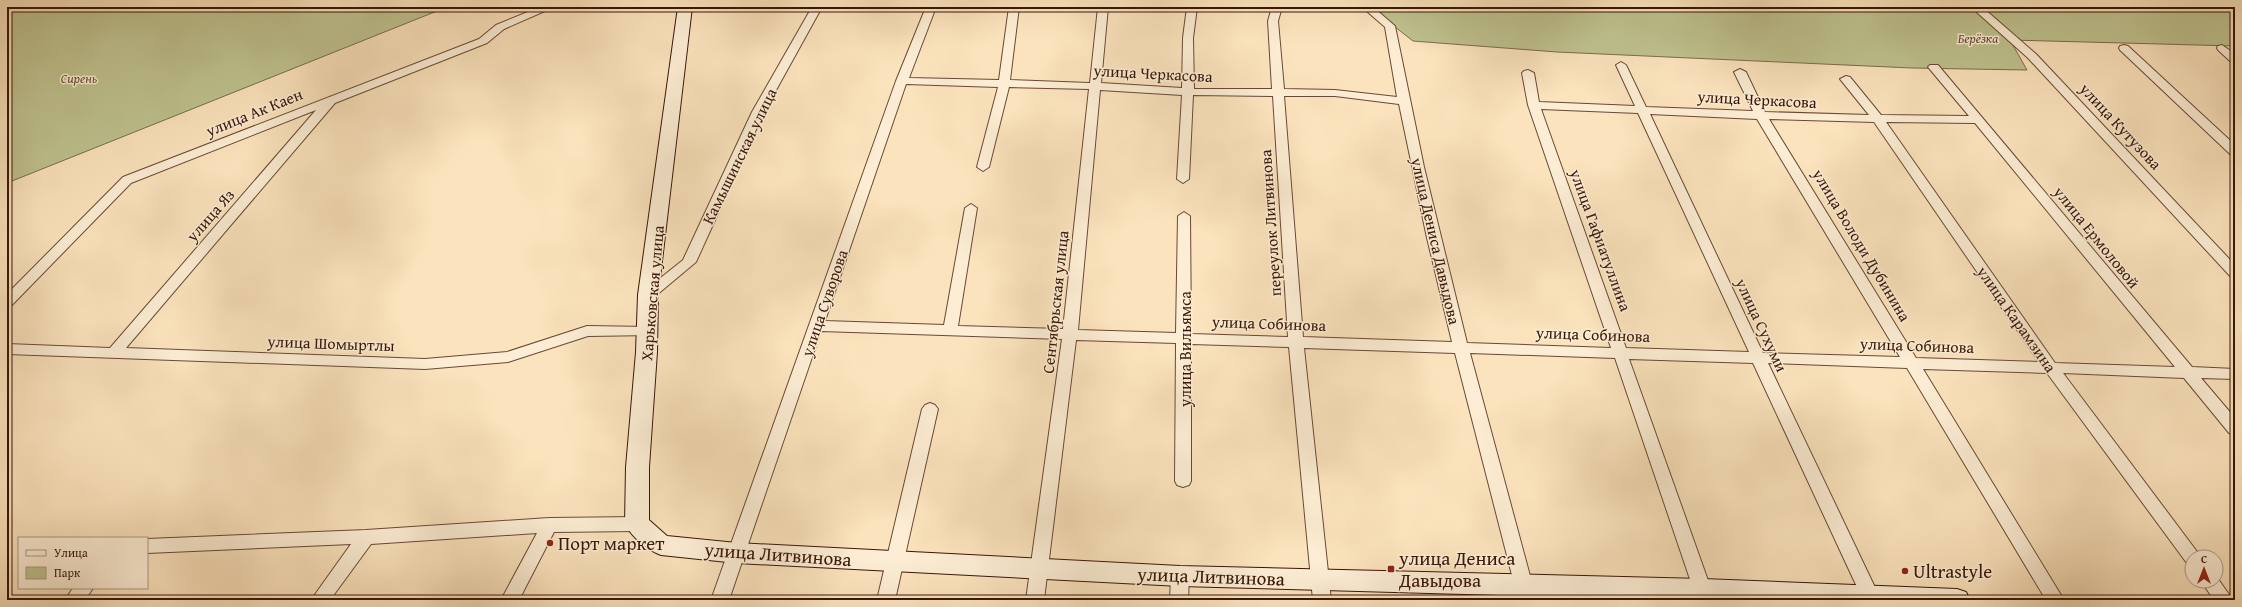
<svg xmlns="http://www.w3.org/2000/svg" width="2242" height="607" viewBox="0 0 2242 607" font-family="'Gentium Book Plus',serif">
<rect width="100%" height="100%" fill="#fbe3bd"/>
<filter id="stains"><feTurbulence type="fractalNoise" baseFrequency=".005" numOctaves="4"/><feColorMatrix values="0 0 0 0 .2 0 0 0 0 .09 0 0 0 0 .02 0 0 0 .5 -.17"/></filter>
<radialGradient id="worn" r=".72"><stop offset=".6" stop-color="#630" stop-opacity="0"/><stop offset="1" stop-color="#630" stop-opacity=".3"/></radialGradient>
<path fill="#bfc390" stroke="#7c6c4c" d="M7,7h440l-440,176z
M1354,7h881v39l-225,-6 17,30 -115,-2 -355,-16 -144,-11 -37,-29z"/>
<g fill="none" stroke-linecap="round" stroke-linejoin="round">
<g stroke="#694935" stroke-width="2">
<path id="street" d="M540,7h14l-50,22 -17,14 -152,60 -209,245 299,11 82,-7 80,-26 62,1 5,2 2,3 -2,3 -66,1 -80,26 -83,7 -418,-15v-10l103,4 206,-238 -185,73 -119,122 -5,2v-13l116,-117 356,-138 17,-14z
M812,7h10l-58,105 -68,150 -43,36h-10l-2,-3 2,-3 40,-32 69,-148z
M926,7h10l-27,71 90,2 10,-73h10l-9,73 80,3 8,-76h10l-7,76 81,5 1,-50 4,-31h10l-4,31 1,51h78l-4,-68 4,-14h10l-4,14 6,68 51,1 62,7 -12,-70 -23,-20h11l22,19 29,141 43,176 144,5 -83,-243 -6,-32 2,-2 4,-1 6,3 5,29 96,4 -19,-41 5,-3 5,3 20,42 107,4 -19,-39 6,-3 6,3 19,40 104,3 -29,-36 6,-3 4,1 31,38 88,1 -41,-49 2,-2h8l254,302 43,2v10l-34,-1 34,40v17l-6,-2 -45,-55 -121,-5 138,184h-9v7l-6,-2 -139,-189 -124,-4 141,231h-18l-139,-232 -139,-5 113,237h-18l-110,-237 -124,-4 86,241h-18l-82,-242 -145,-5 63,234 -3,5 -6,2 -6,-2 -3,-5 -60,-234 -151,-5 27,252h-18l-24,-253 -98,-3v137l-2,4 -6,2 -6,-2 -2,-4 1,-138 -100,-3 -32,260h-18l36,-261 -241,-8 -92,269h-18l185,-519zM906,84l92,3 -21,80 6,4 6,-4 20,-80 80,2 -26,240 -105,-3 19,-118 -6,-4 -6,4 -21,117 -119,-4zM1100,90l82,5 -5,84 6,4 6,-4 4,-84 80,1 15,241 -97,-3 -1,-118 -6,-4 -6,4 -2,117 -98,-3zM1284,96h51l64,8 28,134 25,104 -149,-5zM1541,109l97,4 111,239 -123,-4zM1650,114l107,5 143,238 -137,-4zM1769,119l105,3 165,240 -123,-4zM1886,122l89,1 200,244 -120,-4z
M1971,7h11l54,47 199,211v12l-5,-1 -202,-218z
M2124,45l4,1 107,99v11l-4,-1 -111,-105 -1,-2 1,-2z
M2222,45l13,9v9l-4,-1 -13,-12 -1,-2 1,-2z
M930,403l5,2 3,4 -43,191h-18l45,-191 3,-4z
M637,517l6,2 2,5 -2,5 -6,2 -83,1 -35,68h-18l36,-67 -166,11 -41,56h-19l40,-56 -204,9v-14l219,-9 183,-12z
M1180,569l6,2 3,5 -1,24h-18l1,-24 3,-5z
M2216,576l17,24h-19l-13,-19h15z
M73,588h20l-8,12h-20z"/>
</g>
<g stroke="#381608" stroke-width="2">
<path id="secondary" d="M678,7h14l-34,288 -1,57 -8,115v53l18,16 70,7 443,23 523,13 254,10 9,3 4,8h-288l-502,-14 -443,-23 -76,-8c-14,-5 -29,-18 -36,-31l1,-57 10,-115 2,-57z"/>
</g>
<use href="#street" fill="#fcedd4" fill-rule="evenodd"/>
<use href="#secondary" fill="#fcedd4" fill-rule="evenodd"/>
</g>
<g fill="#8f2418" stroke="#fcedd4" stroke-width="1.5">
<circle cx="550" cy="543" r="4"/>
<rect x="1387" y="565" width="8" height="8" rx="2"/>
<circle cx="1905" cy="571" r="4"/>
</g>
<g text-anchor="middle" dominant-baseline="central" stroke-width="3" stroke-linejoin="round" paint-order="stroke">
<g font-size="13" font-style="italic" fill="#604a31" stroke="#fcedd4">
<text x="1978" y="38">Берёзка</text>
<text x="79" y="78">Сирень</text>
</g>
<g font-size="16" fill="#381608" stroke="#fcedd4">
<text transform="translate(1153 73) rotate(3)">улица Черкасова</text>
<text transform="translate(1757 99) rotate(3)">улица Черкасова</text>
<text transform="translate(254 112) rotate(-22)">улица Ак Каен</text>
<text transform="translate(2121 126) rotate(47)">улица Кутузова</text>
<text transform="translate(739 156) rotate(-64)">Камышинская улица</text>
<text transform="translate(210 215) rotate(-49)">улица Яз</text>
<text transform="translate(1270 223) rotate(-94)">переулок Литвинова</text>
<text transform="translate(2097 237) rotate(51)">улица Ермоловой</text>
<text transform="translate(1601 240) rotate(70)">улица Гафиатуллина</text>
<text transform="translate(1436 241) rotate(77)">улица Дениса Давыдова</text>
<text transform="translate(1862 245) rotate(59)">улица Володи Дубинина</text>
<text transform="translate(652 293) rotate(-85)">Харьковская улица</text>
<text transform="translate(1055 302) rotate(-84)">Сентябрьская улица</text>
<text transform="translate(824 303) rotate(-71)">улица Суворова</text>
<text transform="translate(2017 319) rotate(55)">улица Карамзина</text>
<text transform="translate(1269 323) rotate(2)">улица Собинова</text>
<text transform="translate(1762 325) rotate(65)">улица Сухуми</text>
<text transform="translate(1593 334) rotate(2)">улица Собинова</text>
<text transform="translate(331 343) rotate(2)">улица Шомыртлы</text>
<text transform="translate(1917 345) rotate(2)">улица Собинова</text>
<text transform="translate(1185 349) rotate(-90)">улица Вильямса</text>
</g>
<g font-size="19" fill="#381608" stroke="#fcedd4" text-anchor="start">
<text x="558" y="543">Порт маркет</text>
<text x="1399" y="558">улица Дениса<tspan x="1399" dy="22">Давыдова</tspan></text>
<text x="1913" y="571">Ultrastyle</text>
</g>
<g font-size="19" fill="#381608" stroke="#fcedd4">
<text transform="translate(778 554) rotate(4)">улица Литвинова</text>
<text transform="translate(1211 576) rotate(2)">улица Литвинова</text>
</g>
</g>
<rect width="2242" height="607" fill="none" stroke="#fbe3bd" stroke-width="24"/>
<rect x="8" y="8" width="2226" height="591" fill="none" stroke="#381608" stroke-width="2"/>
<rect x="12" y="12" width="2218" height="583" fill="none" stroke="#381608"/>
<rect x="18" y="537" width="130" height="52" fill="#fcedd4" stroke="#ae9782"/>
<rect x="26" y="550" width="20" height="6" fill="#fcedd4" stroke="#ae9782"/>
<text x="54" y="557" font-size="12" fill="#381608">Улица</text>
<rect x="26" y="567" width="20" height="12" fill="#bfc390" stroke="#ae9782"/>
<text x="54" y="577" font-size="12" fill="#381608">Парк</text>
<g transform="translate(2204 569)"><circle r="19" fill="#fcedd4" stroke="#ae9782"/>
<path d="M0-3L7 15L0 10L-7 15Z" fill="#8f2418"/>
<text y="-6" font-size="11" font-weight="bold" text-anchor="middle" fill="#381608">С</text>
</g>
<rect width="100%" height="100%" filter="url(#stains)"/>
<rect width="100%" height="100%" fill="url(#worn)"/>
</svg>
